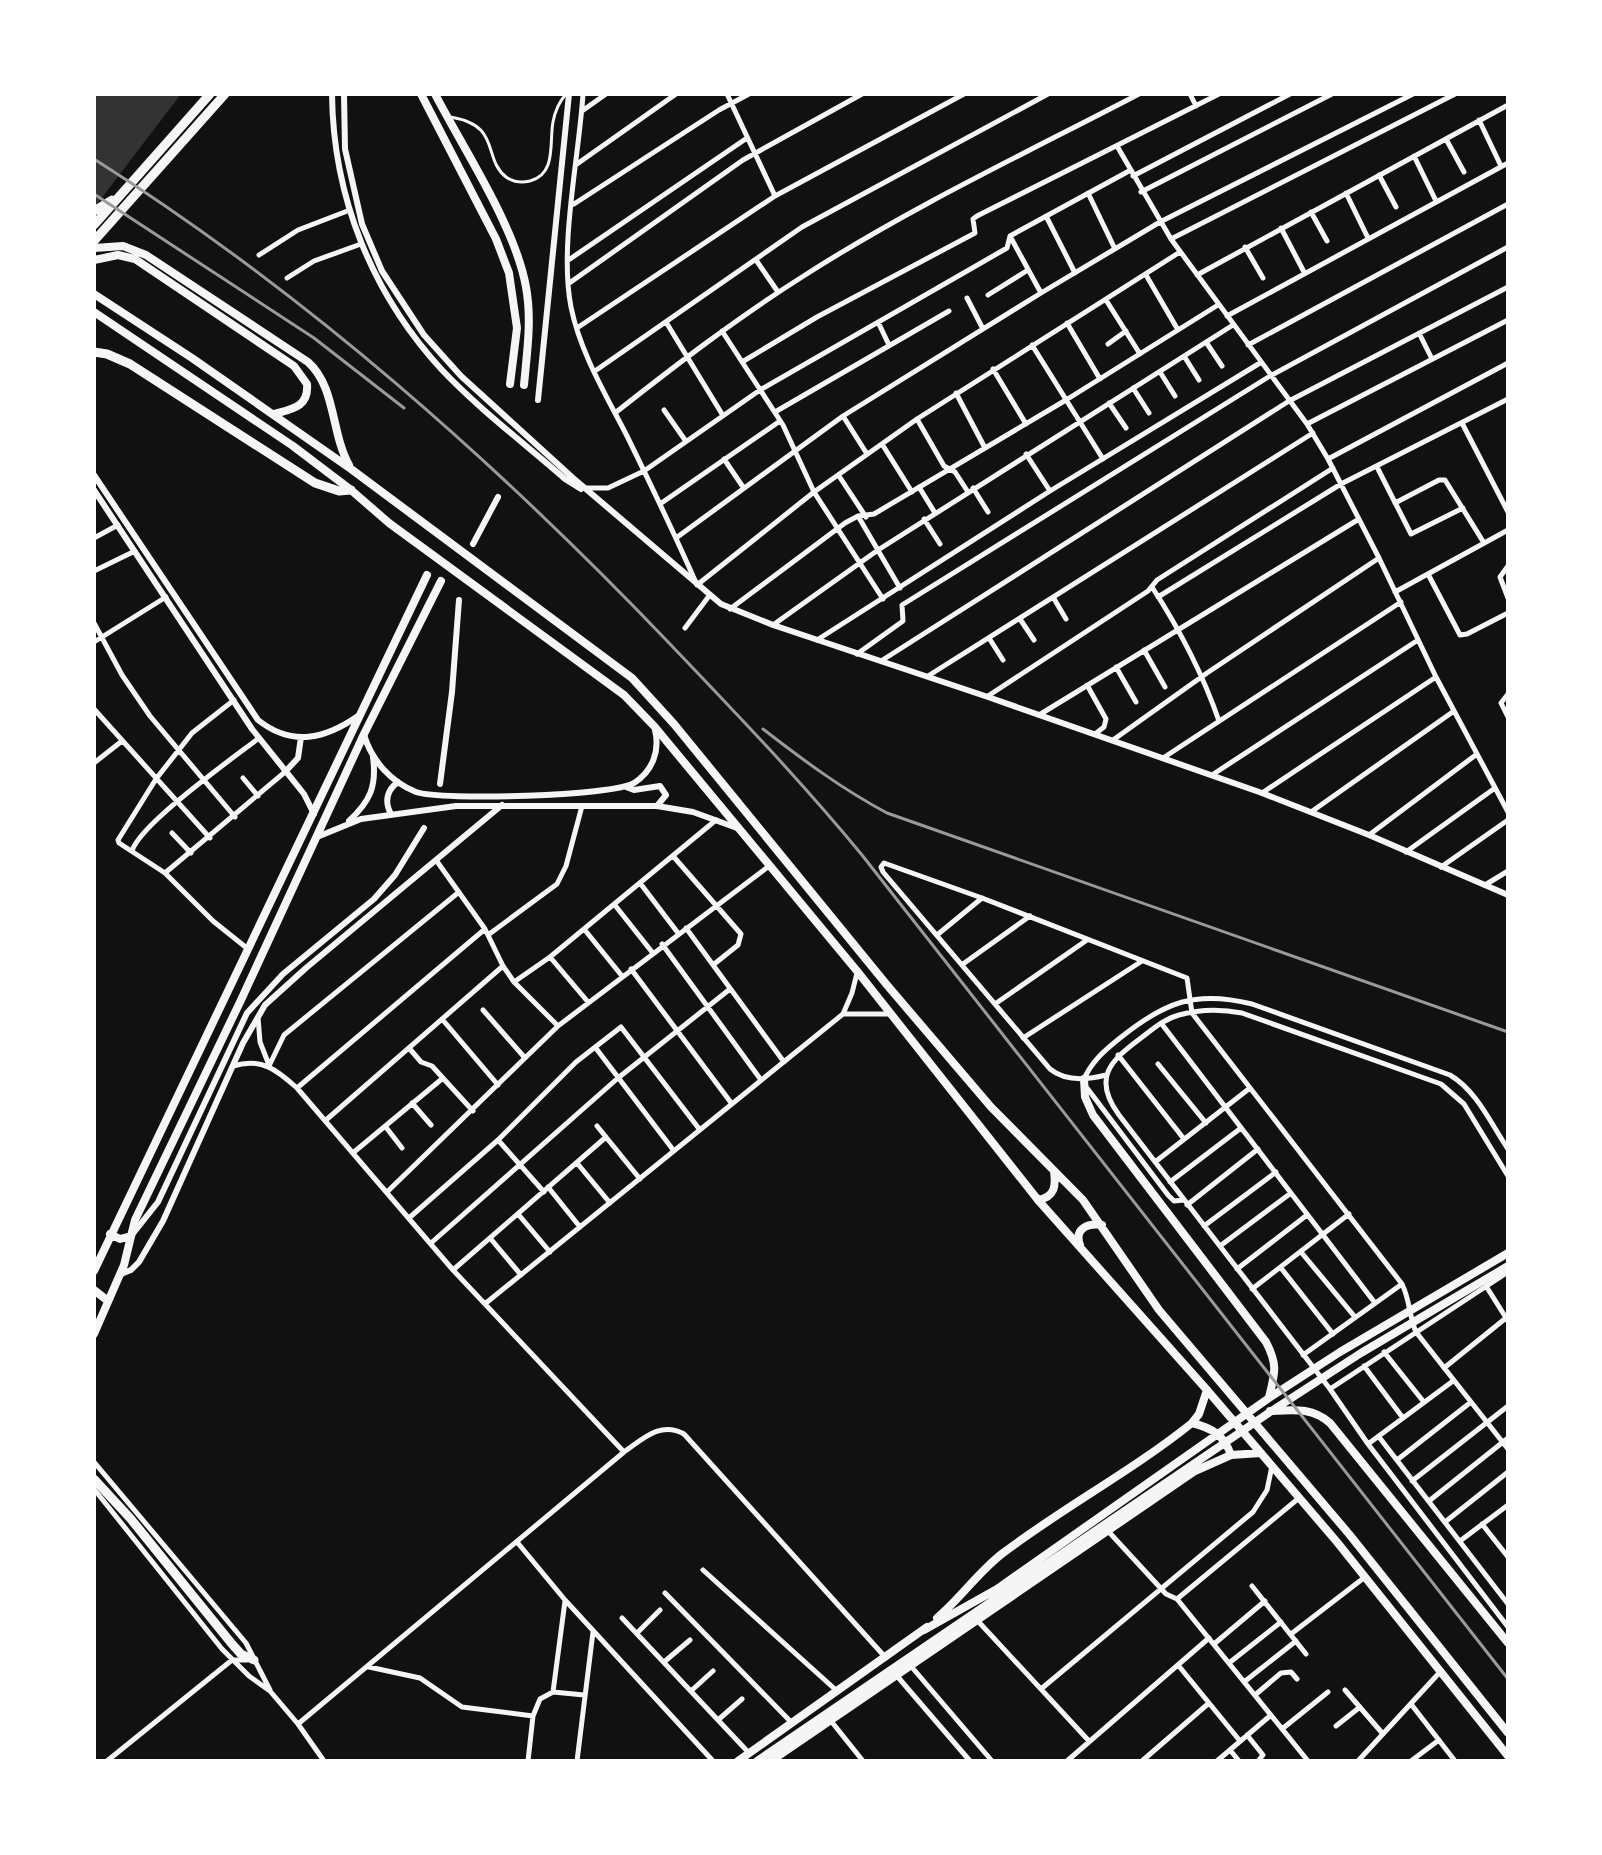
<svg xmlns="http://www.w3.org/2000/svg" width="1602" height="1855" viewBox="0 0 1602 1855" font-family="Montserrat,sans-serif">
<rect width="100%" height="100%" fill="#111"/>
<path fill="#333" d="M94,94h87l-87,114z"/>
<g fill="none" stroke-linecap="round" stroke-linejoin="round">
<path stroke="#f5f5f5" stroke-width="3" d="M450,117c52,8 32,41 56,60 7,5 16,6 24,4 27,-7 19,-39 23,-59 2,-11 6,-20 13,-28"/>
<path stroke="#f5f5f5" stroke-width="5" d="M583,94c-4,63 -24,153 -12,213 9,45 35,88 56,129 24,49 48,99 70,149l117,-93 103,-73 263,-167
M727,94l48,102
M1190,94l6,12
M582,111l24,-17
M1479,120l22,46
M1446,139l18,33
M1117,146l54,93 136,185 21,35 51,99 57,119 72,135
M1414,156l22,45
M577,164l99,-70
M1379,175l17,32
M1133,176l157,-82
M1141,192l191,-98
M1088,193l27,56
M1346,193l22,45
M574,204l145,-94 30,-16
M1311,212l16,29
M1046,216l29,57
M1281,228l23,44
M1011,238l30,55
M1171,239l284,-145
M1245,247l18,31
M259,255l39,-25 52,-20
M570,259l177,-121
M756,260l22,32
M1146,275l32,55
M1197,275l311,-170
M287,278l27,-17 47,-17
M568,284l175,-124 119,-66
M988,295l40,-25
M967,298l16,31
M1106,300l34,54
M1227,316l281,-153
M666,322l56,92
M878,322l11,23
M1067,323l33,56
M577,328l198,-132 189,-102
M722,331l61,94 31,67 69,107
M1419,333l13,26
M1206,342l16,24
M1108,344l18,-13
M1032,345l71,114
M1248,345l260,-141
M1184,356l15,24
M742,362l75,-45 158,-84 -2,-14 4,-3 242,-122
M993,369l33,55
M595,371l207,-144 246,-133
M1160,372l15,24
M1133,388l16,25
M956,393l29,55
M1109,403l17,25
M664,410l21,30
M775,412l174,-101
M615,413c61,-48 122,-95 187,-136 107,-69 224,-124 337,-183
M843,416l24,38
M917,419l27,47 11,6 13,20
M1462,423l46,89
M1307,424l201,-104
M882,444l30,48
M1026,454l24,37
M724,459l19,28
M1328,459l180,-96
M1377,467l34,67 52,-26
M839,476l27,41
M919,487l16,26
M585,488h23l36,-17 116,-81 247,-142 3,-12 119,-65
M973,488l15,24
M1395,503l44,-23h6l39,63
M660,504l120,-83
M858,516l42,72
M924,519l16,25
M94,538l24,-13
M676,538l167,-122 198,-123 119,-71 253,-128
M1508,566l-8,11 8,21
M94,571l41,-20
M1428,574l32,61 7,-1 41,-21
M1152,587c28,43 50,85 67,134
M1395,592l113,-62
M1053,597l13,22
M1158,597l183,-113 167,-85
M730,609l115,-86 13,-7 16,-2 192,-114 152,-95
M1020,619l14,21
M94,623l28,52 28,41 85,101
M773,625l105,-75 355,-225
M685,628l24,-32
M989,638l14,22
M817,640l233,-149 210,-128
M94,642l72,-45
M1144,650l21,37
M857,654l46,-33 -1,-16 368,-229 238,-129
M881,661l408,-260 219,-114
M1116,667l20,35
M928,676l385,-243
M1087,685l19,34 -2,8 -9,7
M1508,694l-7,9 7,14
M988,696l160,-105 9,-11 176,-112
M234,700l-42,33 -36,46 -38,61 1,3 46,30 48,48 35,28
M94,709l116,129
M1039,715l320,-196
M1113,740l94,-67 172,-115
M1163,758l238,-156
M94,763l28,-22
M1212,775l206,-135
M243,778l15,18
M1262,793l174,-116
M1311,812l143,-101
M172,833l19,20
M1369,835l108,-81
M132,851c8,-27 101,-93 127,-113
M1406,852l89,-64
M673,856l68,78 -3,11 -25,20
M436,860l49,69 18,37 11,16 44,44
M1441,867l67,-47
M165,873l120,-101
M640,883l38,50
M1485,885l23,-14
M614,904l38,48
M686,928l98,134
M584,929l38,47
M488,935l69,-51 9,-18 16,-60
M937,935l45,-37
M662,944l99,136
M550,957l38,45
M963,964l67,-48
M631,969l101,135
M514,982l36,-25 166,-137
M995,1004l92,-64
M483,1010l42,48
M844,1014h46
M258,1017l2,25 9,23
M442,1019l56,66
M1161,1023l214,280
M1023,1038l119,-77
M595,1047l79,104
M409,1048l12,14 11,4 41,45
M1118,1055l66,84
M1158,1064l48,59
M233,1066c28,-9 44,4 64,22l156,182 171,182
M269,1066l15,-31 175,-143
M1106,1075c-19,5 -40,7 -56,-6l-167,-197 -2,-5 3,-4 98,35 205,80 5,35 210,271c8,16 7,32 14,48l92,117
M1084,1079c8,-18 21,-29 36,-41 45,-36 75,-48 132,-34l198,71c27,16 41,49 58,74
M297,1088l188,-159
M1087,1088l81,107 6,6 10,-1
M412,1103l19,22
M326,1120l177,-154
M385,1126l17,22
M597,1126l43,53
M498,1140l46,52
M354,1152l89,-74
M1155,1162l95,-74
M577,1163l33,40
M1508,1176l-44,-72 -23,-20 -199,-71c-21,-4 -42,-4 -63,2 -15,4 -26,14 -38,23 -31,23 -49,40 -22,77l211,274 38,55 140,183
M1170,1182l71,-54
M548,1187l32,40
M387,1192l171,-166 211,-160
M1187,1205l71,-56
M518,1214l32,38
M409,1218l89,-78 78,-78 45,-35 79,103
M1204,1226l72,-54
M490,1238l31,37
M431,1243l187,-165 112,-89
M1220,1246l71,-53
M1301,1252l54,65
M1281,1268l52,66
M1237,1269l70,-54
M453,1270l153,-133
M1486,1286l22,35
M1252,1289l97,-75
M486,1303l357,-289 9,-21 5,-20
M1384,1352l39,49
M1303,1355l99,-71
M1364,1366l39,52
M1444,1368l62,-50
M1330,1389l178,-117
M1379,1437l129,167
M1368,1444l85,-63
M1397,1460l74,-58
M94,1462l152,181 24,47
M1412,1481l96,-75
M94,1489l128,160 27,27 21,15 28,33 26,37
M1429,1501l79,-63
M1445,1522l63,-50
M1482,1524l26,33
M1108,1531l58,63 11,5 131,162
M1460,1541l48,-36
M517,1542l48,58 148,161
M703,1570l134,121
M1252,1586l54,68
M665,1593l127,130
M1177,1599l122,-101
M622,1618l127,135
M976,1619l113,122
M637,1633l23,-23
M1291,1634l74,-57
M1214,1644l51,-43
M664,1662l26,-22
M1229,1663l52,-41
M910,1665l82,96
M1178,1665l62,76
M369,1667l51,11 42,29 71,9
M897,1676l73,85
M1244,1682l52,-41
M1041,1689l212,-177 14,-22 5,-24
M1345,1690l38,44
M691,1691l22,-20
M553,1692l12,-91
M1255,1695l26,-22 10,-1 6,7
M1411,1704l44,57
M718,1720l24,-21
M831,1721l32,40
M298,1724l326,-272c19,-13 36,-31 60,-18l202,224
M1336,1726l24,-19
M1282,1729l46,-37
M1247,1735l16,20 -5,6
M1230,1750l9,11
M107,1761l125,-101h15
M528,1761l5,-45 7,-17 13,-7 31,3
M577,1761l16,-129
M1067,1761l142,-123
M1142,1761l67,-58
M1217,1761l54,-46
M1358,1761l82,-89
M1411,1761l28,-21"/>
<path stroke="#f5f5f5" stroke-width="6" d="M332,94c1,103 40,200 110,276 37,39 82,73 123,109l16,10
M344,94l1,55 17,75 20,47 42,64 37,41 112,102 148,126 52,21 215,72 274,96 107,42 139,60
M538,400l31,-306
M94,475l164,245c34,27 67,19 100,-4
M94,490l158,239 52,65 10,20
M473,544l25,-47
M364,735c8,26 27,47 52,57 26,9 197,4 218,-9 19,-12 26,-33 21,-53
M285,772l13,-14 3,-21
M440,784l12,-92 7,-92
M626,787l8,3 26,-4 6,9 -9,11
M391,814c-7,-13 -4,-24 7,-32
M349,821c21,-20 28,-34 24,-64
M317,837l44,-18 95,-13h201l36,6 44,16
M131,1236l27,-34 89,-189 36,-39 91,-75 21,-24 29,-47
M121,1274l10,-4 8,-8 24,-41 80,-178 22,-38 41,-37 196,-163"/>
<path stroke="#f5f5f5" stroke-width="8" d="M421,94l75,145 13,34 8,55 -7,56
M435,94c29,56 80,132 91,193 6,33 1,65 -2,98
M94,248l29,-2 23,9 162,107c28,25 23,71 41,103
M94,260l24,-5 17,4 159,107 13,18c2,23 -15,25 -33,30
M94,294l98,64 159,111 281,209 42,46 213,261 104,122 92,93 76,110 190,224 159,199
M94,312l199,134 58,44 38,33 235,172 30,31 203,245 181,229 169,190 130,152 171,214
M1084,1079l1,18 8,18 173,227c12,23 9,31 3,55
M1038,1200c17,-3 18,-14 16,-29
M110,1234l10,5 11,-3
M1080,1245c-6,-16 7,-22 22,-20
M94,1271l333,-696
M94,1290l14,11
M94,1334l30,-69 11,-45 106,-220 123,-266 77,-153
M1270,1411c23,-1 42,-4 60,12l178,220
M1192,1423c20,5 32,12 39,32
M937,1618c24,-20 41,-46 66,-65 61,-46 129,-82 189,-130l7,-9 8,-24
M924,1630l73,-41 272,-191 71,-46 168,-99
M738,1761l189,-134
M757,1761l513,-349 91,-59 147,-87
M771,1761l424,-290 36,-16 30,-2"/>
<path stroke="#f5f5f5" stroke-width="9" d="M94,211l18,-11
M94,225l116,-131
M94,241l131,-147
M94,352l13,2 23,10 185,119 24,8 12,-1
M94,1479l36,39 102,126 9,10 13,6"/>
<path stroke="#9a9a9a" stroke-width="3" d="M94,159c213,135 403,304 577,486 65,68 131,137 191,210l646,824
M94,194l220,144 90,70
M763,729c40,31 79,60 124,84l621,219"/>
</g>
<rect width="1602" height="1855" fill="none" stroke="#ffffff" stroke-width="192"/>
</svg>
